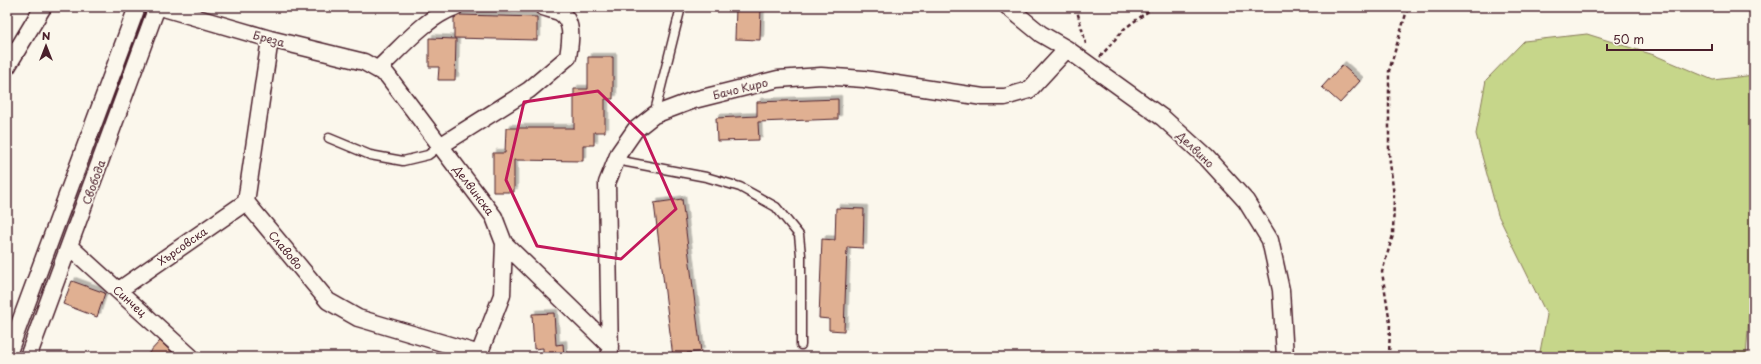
<svg xmlns="http://www.w3.org/2000/svg" width="1761" height="364" viewBox="0 0 1761 364" font-family="'Playpen Sans',sans-serif">
<defs>
<filter id="shadow"><feDropShadow dx="3.5" dy="-3.5" stdDeviation="0" flood-color="#0004"/></filter>
</defs>
<rect width="100%" height="100%" fill="#fbf7ec"/>
<filter id="ink" filterUnits="userSpaceOnUse"><feTurbulence type="fractalNoise" baseFrequency=".025" numOctaves="2"/><feDisplacementMap in="SourceGraphic" scale="8" xChannelSelector="R" yChannelSelector="G"/><feConvolveMatrix kernelMatrix="1 2 1 2 8 2 1 2 1" color-interpolation-filters="sRGB"/></filter>
<g filter="url(#ink)">
<path fill="#c6d68a" stroke="#887a5a" d="M1587,34l67,21 59,25 41,-5v212l-3,3 -5,67h-207l8,-42 -49,-100 -22,-81 10,-54 38,-39z"/>
<path fill="#e0b092" stroke="#4a1f2b" filter="url(#shadow)" d="M736,7h25l-1,33 -25,-1z
M460,15l77,2v23l-83,-2v-20z
M429,38l27,1 -1,41h-17l1,-13h-10z
M588,57h25v42h-8v33h-11v13h-11v16l-69,-1v32h-21v-39h12l1,-25h68v-39h14z
M1342,65l18,16 -20,22 -18,-16z
M838,99v20l-80,3 1,18 -42,1 -1,-23 41,-2v-14z
M682,199l19,153 -14,1 1,4h-15l-19,-154z
M836,208l28,1 -1,39 -16,-1 -3,84 -15,-1v-11l-10,-1 3,-79 13,1z
M72,281l33,12 -8,24 -34,-13z
M554,313l2,32 7,-1 1,13h-21v-9l-9,1 -2,-35z
M160,341l17,16h-32z"/>
<g fill="none" stroke-linecap="round" stroke-linejoin="round">
<g stroke="#4a1f2b" stroke-width="11">
<path id="lane" d="M654,115l27,-108
M329,138l41,17 33,6 25,-6 12,-9
M616,160l90,17 34,10 36,20 23,28 2,20v90"/>
</g>
<g stroke="#4a1f2b" stroke-width="19">
<path id="street" d="M160,7l110,32 94,23 23,13 107,142 10,26 -2,52 -24,62
M1008,7l33,27 26,15 96,69 43,39 40,44 24,39 11,50 4,67
M270,39l-24,163 82,99 30,17 122,36
M7,67l36,-60
M378,69c22,-20 48,-52 77,-62
M440,146l89,-56 39,-33c2,-14 7,-36 -9,-45 -5,-2 -11,-3 -16,-5
M504,243l106,103
M69,246l122,111
M119,290l127,-88
M7,357l130,-350
M28,357l129,-350
M610,357l-3,-174 12,-30 16,-23 19,-15 40,-15 84,-21 43,-3 43,3 119,18h22l24,-7 38,-41"/>
</g>
<path stroke="#4a1f2b" stroke-width="2.5" stroke-dasharray="4 3" stroke-linecap="butt" d="M1076,7l10,37
M1746,7l8,4
M1100,57l24,-28 30,-22
M1389,357l1,-34 -8,-51 11,-37 1,-39 -5,-42v-83l19,-64"/>
<use href="#lane" stroke="#fbf7ec" stroke-width="8"/>
<use href="#street" stroke="#fbf7ec" stroke-width="16"/>
</g>
</g>
<path fill="none" stroke="#c2185b" stroke-width="3" stroke-linejoin="round" d="M598,91l46,45 32,73 -55,50 -84,-13 -31,-66 18,-78z"/>
<g text-anchor="middle" dominant-baseline="central" stroke-width="3.5" stroke-linejoin="round" paint-order="stroke">
<g font-size="11" fill="#4a1f2b" stroke="#fbf7ec">
<text transform="translate(269 38) rotate(15)">Бреза</text>
<text transform="translate(740 88) rotate(-14)">Бачо Киро</text>
<text transform="translate(1196 149) rotate(44)">Делвино</text>
<text transform="translate(93 182) rotate(-70)">Свобода</text>
<text transform="translate(474 190) rotate(53)">Делвинска</text>
<text transform="translate(182 246) rotate(-35)">Хърсовска</text>
<text transform="translate(286 250) rotate(50)">Славово</text>
<text transform="translate(130 301) rotate(42)">Синчец</text>
</g>
</g>
<rect width="1761" height="364" fill="none" stroke="#fbf7ec" stroke-width="24"/>
<rect x="12" y="12" width="1737" height="340" fill="none" stroke="#4a1f2b" stroke-width="1.5" filter="url(#ink)"/>
<g transform="translate(46 46)" stroke="#fbf7ec" stroke-width="3" paint-order="stroke">
<path d="M0-3L7 15L0 10L-7 15Z" fill="#4a1f2b"/>
<text y="-6" font-size="11" font-weight="bold" text-anchor="middle" fill="#4a1f2b">N</text>
</g>
<path d="M1607 44v6h105v-6" fill="none" stroke="#4a1f2b" stroke-width="2"/>
<text x="1613" y="44" font-size="12" fill="#4a1f2b" stroke="#fbf7ec" stroke-width="3" paint-order="stroke">50 m</text>
</svg>
